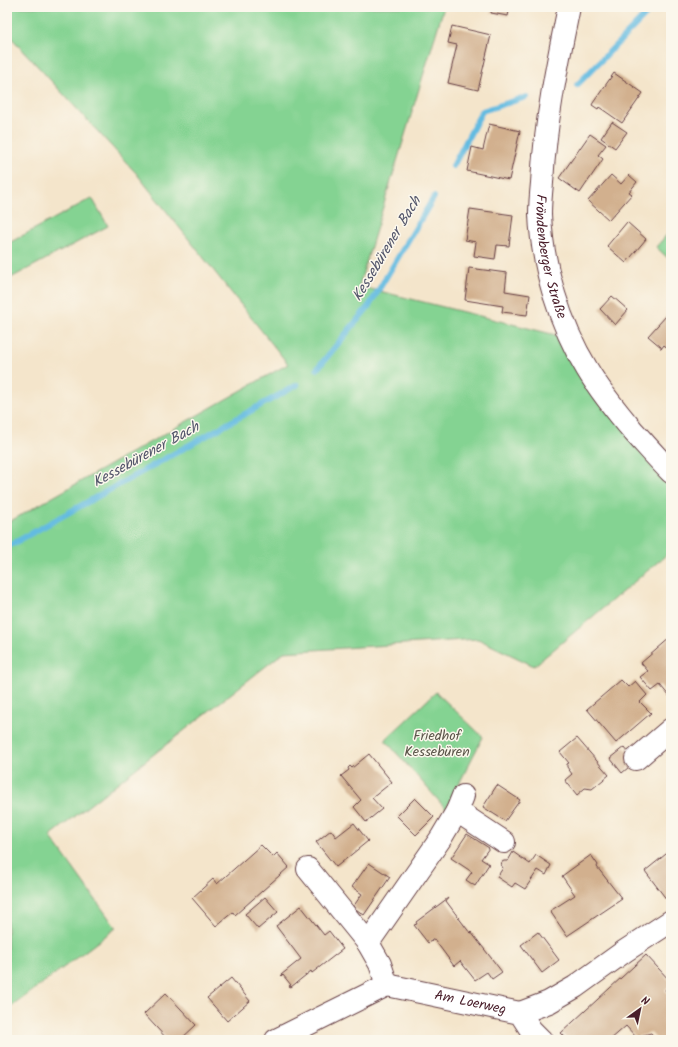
<svg xmlns="http://www.w3.org/2000/svg" width="678" height="1047" viewBox="0 0 678 1047" font-family="Kalam,sans-serif">
<rect width="100%" height="100%" fill="#fbf7ec"/>
<filter id="ink" filterUnits="userSpaceOnUse"><feTurbulence type="fractalNoise" baseFrequency=".025" numOctaves="2"/><feDisplacementMap in="SourceGraphic" scale="8" xChannelSelector="R" yChannelSelector="G"/><feConvolveMatrix kernelMatrix="1 2 1 2 8 2 1 2 1" color-interpolation-filters="sRGB"/></filter>
<filter id="wash" filterUnits="userSpaceOnUse"><feTurbulence type="fractalNoise" baseFrequency=".012" numOctaves="4" result="noise"/><feDisplacementMap in="SourceGraphic" scale="16" xChannelSelector="R" yChannelSelector="G"/><feGaussianBlur stdDeviation="0.9" result="paint"/><feColorMatrix in="noise" values="0 0 0 0 0 0 0 0 0 0 0 0 0 0 0 0 0 1.4 0 .05"/><feComposite in="paint" operator="in"/></filter>
<g filter="url(#wash)">
<rect width="100%" height="100%" fill="#f4e5cb"/>
<path fill="#84d392" stroke="#67795e" d="M7,7h437l-85,279 201,50 92,131 19,17v67l-137,115 -56,-27 -194,13 -234,184 66,92 -109,82v-487l281,-159 -152,-191 -129,-140z
M92,198l16,28 -101,54v-36z
M671,230v31l-15,-14z
M436,692l47,45 -37,72 -61,-69z"/>
<g fill="none" stroke-linecap="round" stroke-linejoin="round">
<path stroke="#64bbe1" stroke-width="6" d="M577,85l76,-78
M453,166l29,-55 44,-14
M317,369l52,-63 65,-109
M7,547l290,-162"/>
</g>
<g id="blocks">
<path fill="#d2b08e" d="M492,7h18l-2,9 -17,-3z
M452,26l39,9 -13,55 -30,-7 9,-38 -9,-2z
M614,73l29,20 -21,30 -23,-16 -1,2 -6,-4 1,-2z
M612,122l15,10 -12,16 -14,-10z
M489,124l31,7 -11,49 -42,-9 5,-24 11,3z
M590,134l16,11 -8,10 5,4 -23,34 -21,-15z
M611,175l10,9 8,-9 8,7 -8,10 3,2 -23,26 -21,-19z
M470,209l43,6 -4,31 -12,-1 -2,14 -21,-3 2,-14 -11,-2z
M627,222l19,17 -20,24 -19,-17z
M469,268l38,5 -2,18 25,4 -3,20 -25,-3 1,-6 -38,-6z
M612,296l16,14 -13,15 -15,-16z
M667,315l4,3v33l-7,-6 -3,4v-2l-13,-11z
M671,637v59l-1,1 -10,-12 -8,6 -12,-14 8,-6 -7,-8z
M621,680l7,7 7,-6 12,14 -7,7 11,11 -35,30 -29,-34z
M577,738l32,37 -17,14 -7,-1 -8,7 -12,-15 7,-6 -5,-7v-3l2,-1 -9,-11z
M624,747l12,14 -14,12 -12,-15z
M369,754l23,28 -20,16 10,11 -16,13 -12,-15 7,-7 -20,-24 8,-6 -1,-2 2,-2 2,2z
M497,785l23,15 -15,21 -22,-14z
M415,798l19,19 -18,18 -19,-19z
M354,823l14,18 -32,26 -20,-25 15,-12 5,7z
M467,834l22,14 -8,11 8,5 -14,22 -9,-6 6,-8 -21,-14z
M261,845l12,12 4,-4 12,14 -54,48 -2,-3 -17,14 -24,-28 21,-19 4,5z
M671,850v47l-4,3 -22,-29z
M513,852l17,12 6,-9 15,10 -5,10 -8,-5 -13,19 -10,-6 -3,4 -15,-10 6,-9 -2,-3 1,-3 2,-1h4z
M591,855l7,10 -1,2 25,32 -55,37 -17,-25 25,-16 -13,-19z
M369,863l21,14 -26,38 -11,-8 9,-13 -10,-7z
M265,897l13,15 -20,17 -13,-15z
M448,898l-2,3 24,32 1,-1 31,40 -10,7 -5,-7 -12,8 -15,-19 -6,5 -20,-27 -6,4 -14,-18 3,-1 -1,-2z
M301,906l23,29 5,-4 14,18 -31,24 -1,-2 -20,16 -2,-1 2,-1 -8,-10 -1,1 -1,-1 20,-16 -25,-33z
M538,932l21,28 -17,13 -21,-28z
M646,955l25,27v2l-6,6 6,6v44h-14l-6,-7 -15,4 -10,-11 -16,14h-42l-7,-7z
M231,978l19,23 -23,20 -20,-23z
M166,993l30,32 -16,15h-12l-24,-26z"/>
</g>
</g>
<g filter="url(#ink)">
<use href="#blocks" fill-opacity="0" stroke="#643d43" stroke-width="1"/>
<g fill="none" stroke-linecap="round" stroke-linejoin="round">
<g stroke="#643d43" stroke-width="24">
<g id="minor">
<path d="M636,759l35,-30"/>
<path d="M457,811l47,31"/>
<path d="M308,869l60,74 12,21 7,21"/>
<path d="M368,943l73,-105 16,-27 6,-15"/>
<path d="M520,1013l29,-11 26,-15 50,-36 46,-30"/>
<path id="s1" d="M276,1040l111,-55 133,28 11,17 10,10"/>
</g>
</g>
<g stroke="#643d43" stroke-width="24">
<g id="major">
<path id="s2" d="M569,7c-12,58 -24,117 -27,176 -1,10 -2,21 -2,31 2,52 20,111 47,155 13,22 30,43 47,63 12,13 24,27 37,40"/>
</g>
</g>
<use href="#minor" stroke="#fff" stroke-width="22"/>
<use href="#major" stroke="#fff" stroke-width="22"/>
</g>
</g>
<g text-anchor="middle" dominant-baseline="central" stroke-width="3" stroke-linejoin="round" paint-order="stroke">
<g font-size="14" fill="#4a1f2b" stroke="#fbf7ec">
<text stroke="none"><textPath href="#s2" startOffset="253">Fröndenberger Straße</textPath></text>
<text stroke="none"><textPath href="#s1" startOffset="209">Am Loerweg</textPath></text>
</g>
<g font-size="14" fill="#5b554a" stroke="#fbf7ec">
<text x="437" y="736">Friedhof<tspan x="437" dy="16">Kessebüren</tspan></text>
</g>
<g font-size="15" font-style="italic" fill="#53566b" stroke="#fbf7ec">
<text transform="translate(387 249) rotate(-59)">Kessebürener Bach</text>
<text transform="translate(146 455) rotate(-29)">Kessebürener Bach</text>
</g>
</g>
<rect width="678" height="1047" fill="none" stroke="#fbf7ec" stroke-width="24"/>
<g transform="translate(640 1009) rotate(33)" stroke="#fbf7ec" stroke-width="3" paint-order="stroke">
<path d="M0-3L7 15L0 10L-7 15Z" fill="#4a1f2b"/>
<text y="-6" font-size="11" font-weight="bold" text-anchor="middle" fill="#4a1f2b">N</text>
</g>
</svg>
